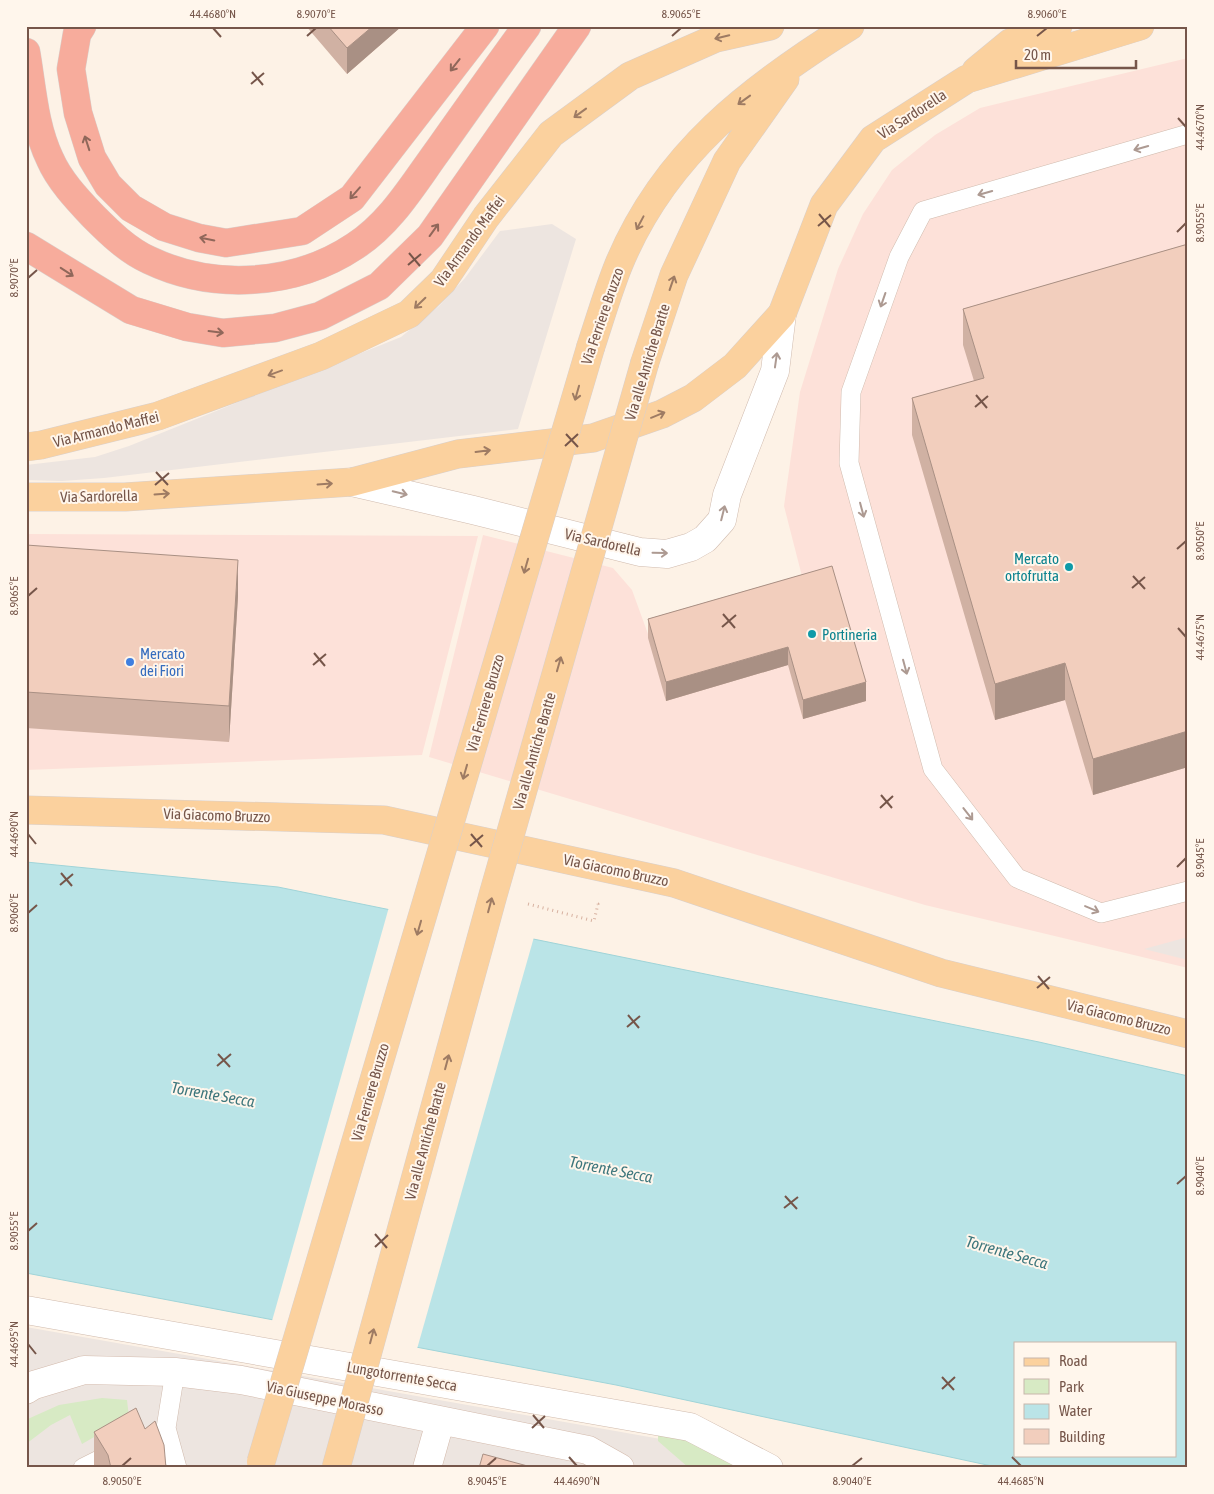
<svg xmlns="http://www.w3.org/2000/svg" width="1214" height="1494" viewBox="0 0 1214 1494" font-family="'Asap Condensed',sans-serif">
<rect width="100%" height="100%" fill="#fdf2e6"/>
<path fill="#fde1d9" d="M1188,58v910l-263,-63 -496,-148 54,-222 130,33 19,22 16,44 157,-46 -21,-82 16,-114 38,-123 25,-55 29,-44 43,-35 45,-27z
M26,534l452,2 -56,219 -396,15z"/>
<path fill="#ede5e0" d="M552,224l24,15 -58,190 -414,49 -42,3 -36,-1v-15l69,-8 34,-11 272,-109 38,-31 26,-28 35,-47z
M1188,937v23l-44,-11z
M26,1327l646,114 53,27h-699z"/>
<path fill="#d7eac4" d="M102,1398l25,2 2,17 -47,27 -12,-29 -19,10 -25,19v-24l4,-2 29,-13z
M663,1428l89,40h-63l-31,-27v-9z"/>
<path fill="#bae4e7" stroke="#a0d4d8" fill-rule="evenodd" d="M26,862l252,25 761,155 149,34v392h-187l-385,-83 -590,-112zM1015,1343h160v112h-160z"/>
<path fill="#fdf2e6" d="M389,907l145,30 -117,412 -145,-28z"/>
<g fill="none" stroke-linecap="round" stroke-linejoin="round">
<g stroke="#d0bbae" stroke-width="20">
<path id="lane" d="M1188,134l-265,77 -24,46 -48,135 -2,71 84,306 84,109 84,35 87,-22
M175,1372l-9,56 11,40
M83,1468l34,-17"/>
</g>
<g stroke="#d0bbae" stroke-width="29">
<path id="street" d="M352,482l121,28 167,42 27,2 24,-7 14,-8 17,-19 5,-25 48,-124 7,-57
M26,1310l664,117 79,41"/>
</g>
<g stroke="#d3baac" stroke-width="29">
<path id="secondary" d="M26,1390l8,-5 50,-15 91,2 66,8 347,70 32,18
M427,1468l13,-46"/>
</g>
<g stroke="#d9d0cc" stroke-width="29">
<path id="primary" d="M976,71l34,-28 48,-17
M591,346c9,-27 17,-55 28,-82 46,-111 132,-176 231,-238
M645,362l29,-87 53,-114 58,-82
M26,447l15,-2 117,-29 163,-60 88,-42 34,-33 43,-64 65,-83 79,-58 86,-38 54,-12
M26,497h99l227,-15 106,-28 135,-16 69,-24 31,-16 42,-32 47,-52 42,-109 49,-66 94,-60 173,-53
M26,810l358,10 290,63 267,90 247,61"/>
</g>
<g stroke="#d9d0cc" stroke-width="29">
<path id="highway" d="M82,26l-5,8 -6,35 7,44 14,45 16,27 23,23 33,19 35,11 27,5 76,-12 50,-33 133,-172
M26,52c6,34 8,74 24,107 9,21 27,40 43,57 16,16 34,34 56,44 65,31 146,26 206,-14 36,-23 59,-63 84,-97 29,-41 58,-82 88,-123
M26,246l105,64 56,17 36,6 52,-5 45,-12 59,-30 51,-50 147,-210"/>
</g>
<path stroke="#d7b1a0" stroke-width="3" stroke-dasharray="1 4" stroke-linecap="butt" d="M528,904l66,17 4,-17 -3,-1"/>
<use href="#lane" stroke="#fff" stroke-width="19"/>
<use href="#street" stroke="#fff" stroke-width="28"/>
<use href="#secondary" stroke="#fff" stroke-width="28"/>
<use href="#primary" stroke="#fbd19e" stroke-width="28"/>
<use href="#highway" stroke="#f7ac9c" stroke-width="28"/>
<g stroke="#d9d0cc" stroke-width="29" stroke-linecap="butt">
<path id="primary-bridge" d="M261,1462l330,-1116
M336,1468l157,-573 152,-533"/>
</g>
<use href="#primary-bridge" stroke="#fbd19e" stroke-width="28"/>
</g>
<path fill="#d0b1a3" d="M306,26h96l-55,48z
M1188,244v523l-95,28 -28,-95 -70,20 -83,-285v-37l62,-17 -11,-36v-36z
M26,545l212,51 -9,146 -203,-14z
M832,566l34,135 -63,18 -15,-54 -122,36 -18,-63v-19z
M145,1429l21,39h-72v-36z"/>
<path fill="#a99084" d="M373,26h29l-55,48v-26z
M238,560v36l-9,146v-36z
M788,647v18l-122,36v-19z
M1065,663v37l-70,20v-36z
M866,682v19l-63,18v-19z
M1188,731v36l-95,28v-36z"/>
<path fill="#f2cebd" stroke="#a99084" d="M328,26h45l-26,22z
M1188,244v487l-95,28 -28,-96 -70,21 -83,-286 72,-20 -21,-69z
M26,545l212,15 -9,146 -203,-14z
M832,566l34,116 -63,18 -15,-53 -122,35 -18,-63z
M136,1408l9,21 10,-8 9,24 2,23h-55l-3,-13 -14,-23z
M483,1454l52,14h-56z"/>
<defs><path id="oneway-shaft" d="M-6 0H5M1.5-3L5.5 0L1.5 3" fill="none" stroke-width="1.6" stroke-linecap="round" stroke-linejoin="round" transform="scale(1.25)"/></defs>
<g stroke="#9e7b63">
<use href="#oneway-shaft" transform="translate(722 37) rotate(166)"/>
<use href="#oneway-shaft" transform="translate(744 100) rotate(144)"/>
<use href="#oneway-shaft" transform="translate(580 113) rotate(144)"/>
<use href="#oneway-shaft" transform="translate(640 223) rotate(118)"/>
<use href="#oneway-shaft" transform="translate(672 283) rotate(-71)"/>
<use href="#oneway-shaft" transform="translate(420 303) rotate(136)"/>
<use href="#oneway-shaft" transform="translate(275 373) rotate(160)"/>
<use href="#oneway-shaft" transform="translate(577 393) rotate(106)"/>
<use href="#oneway-shaft" transform="translate(658 415) rotate(-22)"/>
<use href="#oneway-shaft" transform="translate(483 451) rotate(-7)"/>
<use href="#oneway-shaft" transform="translate(325 484) rotate(-4)"/>
<use href="#oneway-shaft" transform="translate(162 494) rotate(-4)"/>
<use href="#oneway-shaft" transform="translate(526 566) rotate(106)"/>
<use href="#oneway-shaft" transform="translate(559 664) rotate(-74)"/>
<use href="#oneway-shaft" transform="translate(465 772) rotate(106)"/>
<use href="#oneway-shaft" transform="translate(490 905) rotate(-75)"/>
<use href="#oneway-shaft" transform="translate(419 928) rotate(106)"/>
<use href="#oneway-shaft" transform="translate(447 1062) rotate(-75)"/>
<use href="#oneway-shaft" transform="translate(372 1336) rotate(-75)"/>
</g>
<g stroke="#90675a">
<use href="#oneway-shaft" transform="translate(455 65) rotate(128)"/>
<use href="#oneway-shaft" transform="translate(87 143) rotate(-108)"/>
<use href="#oneway-shaft" transform="translate(355 193) rotate(131)"/>
<use href="#oneway-shaft" transform="translate(434 230) rotate(-54)"/>
<use href="#oneway-shaft" transform="translate(207 239) rotate(-169)"/>
<use href="#oneway-shaft" transform="translate(67 272) rotate(33)"/>
<use href="#oneway-shaft" transform="translate(216 332) rotate(7)"/>
</g>
<g stroke="#ad9a92">
<use href="#oneway-shaft" transform="translate(1141 148) rotate(164)"/>
<use href="#oneway-shaft" transform="translate(985 193) rotate(164)"/>
<use href="#oneway-shaft" transform="translate(883 300) rotate(109)"/>
<use href="#oneway-shaft" transform="translate(776 360) rotate(-82)"/>
<use href="#oneway-shaft" transform="translate(400 493) rotate(13)"/>
<use href="#oneway-shaft" transform="translate(862 510) rotate(75)"/>
<use href="#oneway-shaft" transform="translate(723 513) rotate(-76)"/>
<use href="#oneway-shaft" transform="translate(660 553) rotate(1)"/>
<use href="#oneway-shaft" transform="translate(905 667) rotate(75)"/>
<use href="#oneway-shaft" transform="translate(968 814) rotate(52)"/>
<use href="#oneway-shaft" transform="translate(1092 909) rotate(23)"/>
</g>
<path fill="none" stroke="#76564a" stroke-width="2" d="M213,28l8,9M307,36l9,-8M672,36l9,-8M1037,36l10,-8M252,72l11,13M251,84l13,-11M1178,118l8,9M819,214l11,13M818,226l13,-11M1177,232l9,-9M409,253l11,13M408,265l13,-11M28,278l9,-8M976,395l11,13M975,407l13,-11M566,434l12,13M565,446l13,-12M156,472l12,13M155,485l14,-12M1177,549l9,-8M1133,576l12,13M1132,588l13,-11M28,596l9,-8M723,614l12,14M722,627l14,-12M1178,628l8,9M314,653l11,13M313,665l13,-11M881,795l11,13M880,808l13,-12M28,834l8,10M471,834l11,13M470,846l13,-11M1177,867l9,-9M61,873l11,13M60,885l13,-11M28,913l9,-8M1038,976l11,13M1037,988l13,-11M628,1015l11,13M627,1027l13,-11M218,1054l12,13M217,1066l14,-12M1177,1184l9,-8M785,1196l12,13M784,1208l14,-11M28,1231l9,-8M375,1234l12,14M375,1247l13,-12M28,1344l8,10M942,1377l12,13M942,1389l13,-12M533,1415l11,13M532,1428l13,-12M569,1457l8,9M1012,1457l9,9M122,1466l9,-8M487,1466l9,-8M852,1466l10,-8"/>
<g fill="#0f9aa8" stroke="#fff6ec" stroke-width="2">
<circle cx="1069" cy="567" r="5"/>
<circle cx="812" cy="634" r="5"/>
</g>
<circle fill="#3f7fe0" stroke="#fff6ec" stroke-width="2" cx="130" cy="662" r="5"/>
<g text-anchor="middle" dominant-baseline="central" stroke-width="4" stroke-linejoin="round" paint-order="stroke">
<g font-size="15" fill="#76564a" stroke="#fff6ec">
<text transform="translate(912 114) rotate(-33)">Via Sardorella</text>
<text transform="translate(469 241) rotate(-54)">Via Armando Maffei</text>
<text transform="translate(602 316) rotate(-71)">Via Ferriere Bruzzo</text>
<text transform="translate(647 362) rotate(-73)">Via alle Antiche Bratte</text>
<text transform="translate(106 429) rotate(-14)">Via Armando Maffei</text>
<text transform="translate(99 496) rotate(-1)">Via Sardorella</text>
<text transform="translate(603 542) rotate(13)">Via Sardorella</text>
<text transform="translate(485 703) rotate(-74)">Via Ferriere Bruzzo</text>
<text transform="translate(534 751) rotate(-74)">Via alle Antiche Bratte</text>
<text transform="translate(217 815) rotate(2)">Via Giacomo Bruzzo</text>
<text transform="translate(616 870) rotate(12)">Via Giacomo Bruzzo</text>
<text transform="translate(1119 1017) rotate(14)">Via Giacomo Bruzzo</text>
<text transform="translate(370 1092) rotate(-74)">Via Ferriere Bruzzo</text>
<text transform="translate(425 1141) rotate(-75)">Via alle Antiche Bratte</text>
<text transform="translate(402 1376) rotate(10)">Lungotorrente Secca</text>
<text transform="translate(325 1398) rotate(12)">Via Giuseppe Morasso</text>
</g>
<g font-size="15" fill="#0d838f" stroke="#fff6ec" text-anchor="end">
<text x="1059" y="558">Mercato<tspan x="1059" dy="17">ortofrutta</tspan></text>
<text x="822" y="634" text-anchor="start">Portineria</text>
</g>
<g font-size="15" fill="#366cbe" stroke="#fff6ec" text-anchor="start">
<text x="140" y="653">Mercato<tspan x="140" dy="17">dei Fiori</tspan></text>
</g>
<g font-size="16" font-style="italic" fill="#3d767c" stroke="#fff6ec">
<text transform="translate(213 1094) rotate(10)">Torrente Secca</text>
<text transform="translate(611 1169) rotate(11)">Torrente Secca</text>
<text transform="translate(1007 1252) rotate(16)">Torrente Secca</text>
</g>
</g>
<rect width="1214" height="1494" fill="none" stroke="#fff6ec" stroke-width="55"/>
<rect x="1014" y="1342" width="162" height="115" fill="#fff6ec" stroke="#c8b6ab"/>
<rect x="1024" y="1358" width="25" height="8" fill="#fbd19e" stroke="#c8b6ab"/>
<text x="1059" y="1366" font-size="15" fill="#76564a">Road</text>
<rect x="1024" y="1379" width="25" height="15" fill="#d7eac4" stroke="#c8b6ab"/>
<text x="1059" y="1392" font-size="15" fill="#76564a">Park</text>
<rect x="1024" y="1404" width="25" height="15" fill="#bae4e7" stroke="#c8b6ab"/>
<text x="1059" y="1416" font-size="15" fill="#76564a">Water</text>
<rect x="1024" y="1429" width="25" height="15" fill="#f2cebd" stroke="#c8b6ab"/>
<text x="1059" y="1442" font-size="15" fill="#76564a">Building</text>
<path d="M1016 60v8h120v-8" fill="none" stroke="#76564a" stroke-width="2.5"/>
<text x="1024" y="60" font-size="15" fill="#76564a" stroke="#fff6ec" stroke-width="4" paint-order="stroke">20 m</text>
<rect x="28" y="28" width="1158" height="1438" fill="none" stroke="#76564a" stroke-width="2"/>
<g font-size="12" text-anchor="middle" fill="#76564a">
<text x="213" y="18">44.4680°N</text>
<text x="316" y="18">8.9070°E</text>
<text x="681" y="18">8.9065°E</text>
<text x="1047" y="18">8.9060°E</text>
<text transform="translate(1200 127) rotate(-90)" y="4">44.4670°N</text>
<text transform="translate(1200 223) rotate(-90)" y="4">8.9055°E</text>
<text transform="translate(14 278) rotate(-90)" y="4">8.9070°E</text>
<text transform="translate(1200 541) rotate(-90)" y="4">8.9050°E</text>
<text transform="translate(14 596) rotate(-90)" y="4">8.9065°E</text>
<text transform="translate(1200 637) rotate(-90)" y="4">44.4675°N</text>
<text transform="translate(14 834) rotate(-90)" y="4">44.4690°N</text>
<text transform="translate(1200 858) rotate(-90)" y="4">8.9045°E</text>
<text transform="translate(14 913) rotate(-90)" y="4">8.9060°E</text>
<text transform="translate(1200 1176) rotate(-90)" y="4">8.9040°E</text>
<text transform="translate(14 1231) rotate(-90)" y="4">8.9055°E</text>
<text transform="translate(14 1344) rotate(-90)" y="4">44.4695°N</text>
<text x="122" y="1485">8.9050°E</text>
<text x="487" y="1485">8.9045°E</text>
<text x="577" y="1485">44.4690°N</text>
<text x="852" y="1485">8.9040°E</text>
<text x="1021" y="1485">44.4685°N</text>
</g>
</svg>
